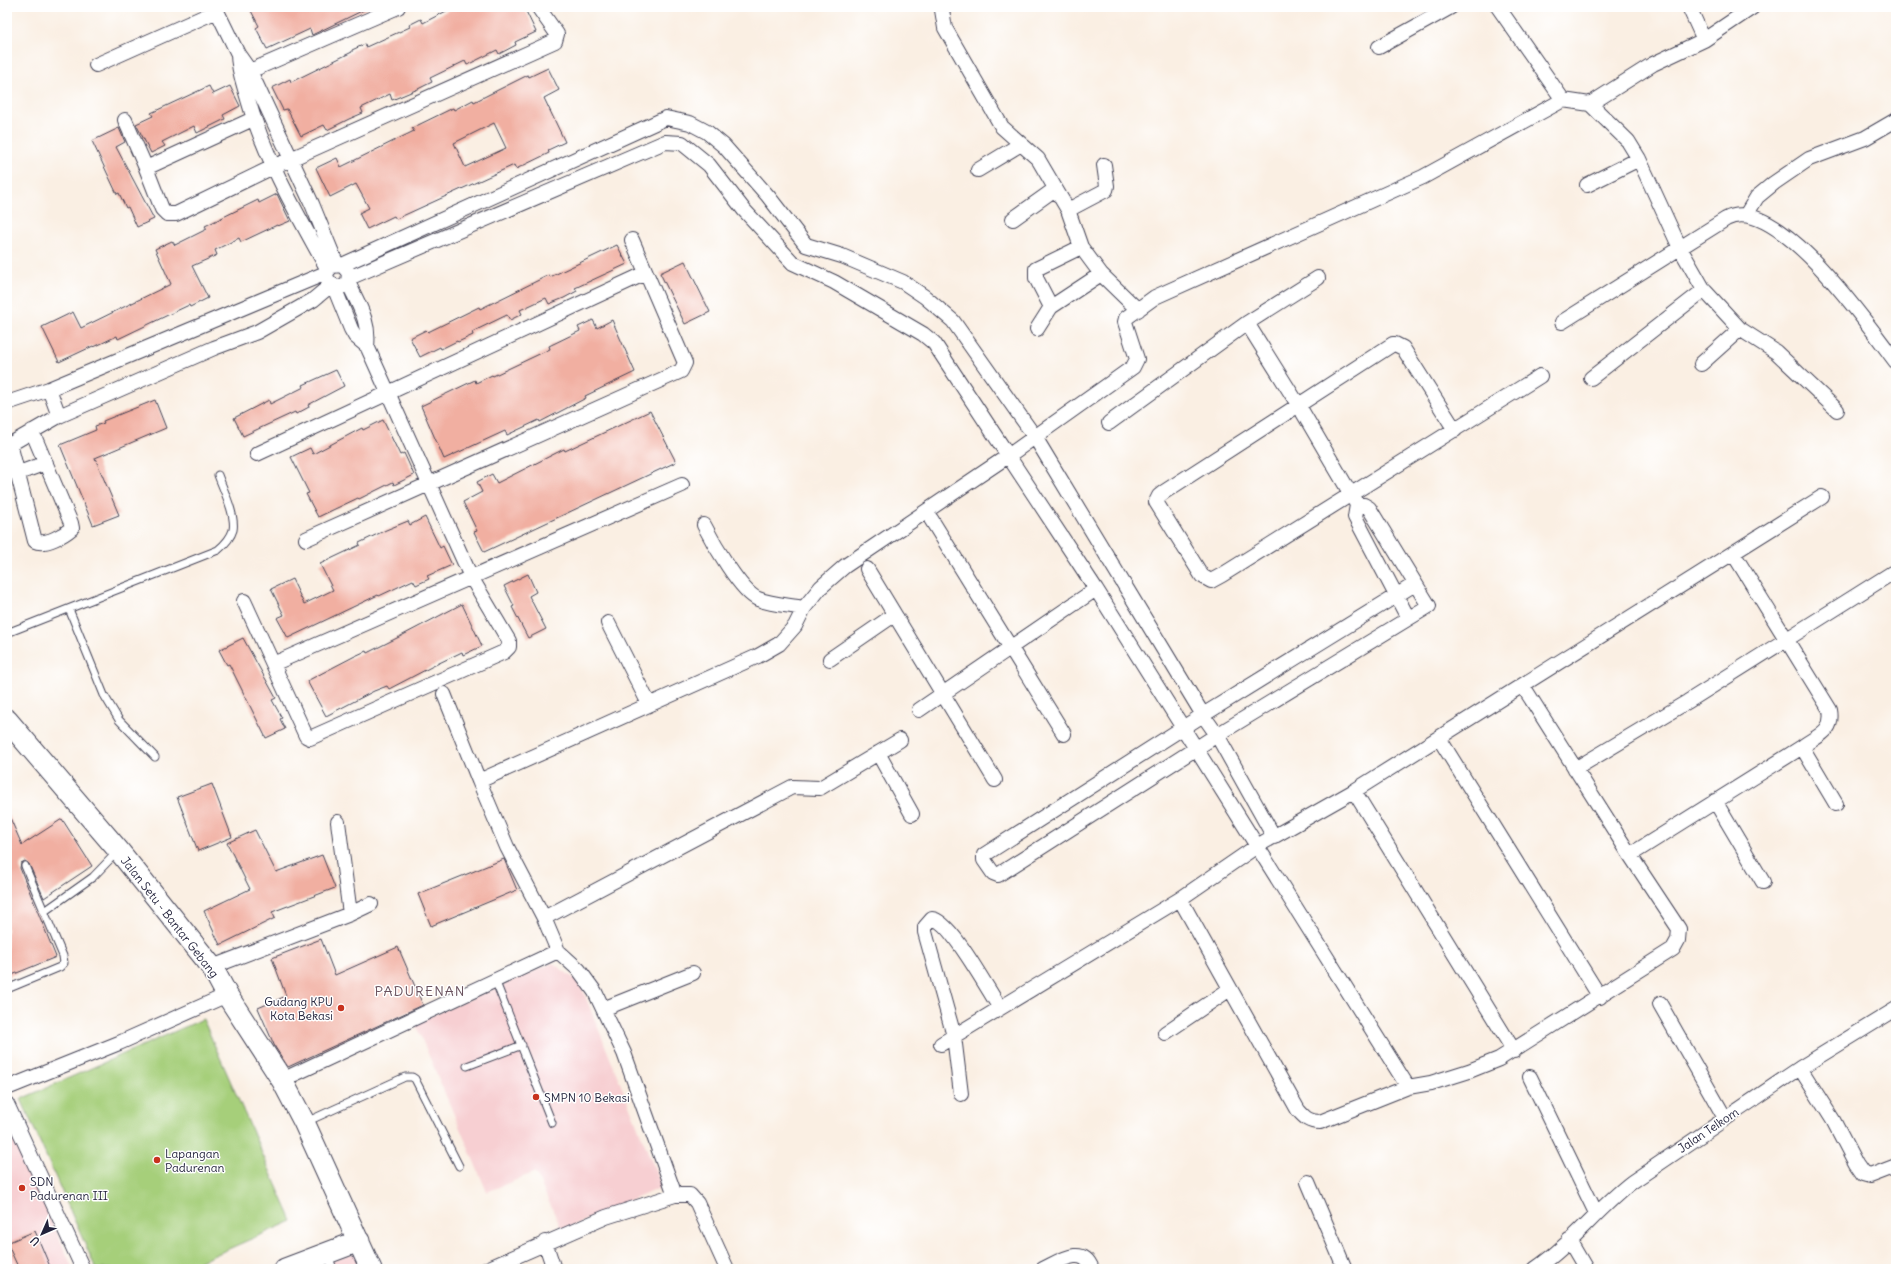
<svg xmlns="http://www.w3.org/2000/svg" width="1903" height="1276" viewBox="0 0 1903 1276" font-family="Delius,sans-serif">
<rect width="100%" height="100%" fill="#fff"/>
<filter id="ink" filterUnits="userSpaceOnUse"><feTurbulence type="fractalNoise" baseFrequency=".025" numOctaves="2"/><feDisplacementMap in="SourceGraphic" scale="8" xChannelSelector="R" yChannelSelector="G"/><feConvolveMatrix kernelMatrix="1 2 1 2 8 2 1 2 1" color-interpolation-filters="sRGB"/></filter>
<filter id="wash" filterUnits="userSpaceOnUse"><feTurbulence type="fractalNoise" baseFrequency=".012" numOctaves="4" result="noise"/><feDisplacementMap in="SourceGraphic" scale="16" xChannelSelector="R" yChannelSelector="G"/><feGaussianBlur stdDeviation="0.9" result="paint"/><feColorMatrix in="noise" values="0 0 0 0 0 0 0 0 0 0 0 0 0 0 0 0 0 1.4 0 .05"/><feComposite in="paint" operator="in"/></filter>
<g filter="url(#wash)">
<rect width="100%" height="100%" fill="#faefe3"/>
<path fill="#f7cfd2" d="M553,963l27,20 82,204 -100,43 -27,-58 -48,20 -72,-169z
M7,1121l66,148h-59l-7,-15z
M355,1253l6,16h-51z"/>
<path fill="#a6cf7a" stroke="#64785a" d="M203,1019l89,202 -109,48h-87l-75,-170z"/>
<g id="blocks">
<path fill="#f1afa1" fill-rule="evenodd" d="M249,7h121l-58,28 -2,-6 -43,20 -11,-21 3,-2z
M454,7h70l12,25 -21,10 1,3 -17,9 -2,-4 -30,15 -2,-4 -35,17 2,4 -14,7 -26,11 -2,-6 -29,14 2,5 -14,6 -22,11 -3,-5 -23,11 -14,-27 -4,1 -11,-22 18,-9 1,3 61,-30v-2l13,-6 1,3 44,-20 -1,-2 12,-6 2,4z
M548,68l11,22 -15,8 21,44 -17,8 1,3 -33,16 -2,-4 -11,5 -107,49 -2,-3 -27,13 -8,-16 10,-5 -13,-24 -26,13 -14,-29 21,-10 4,9 73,-36 -2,-3 41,-20 1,2 19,-10 1,2 54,-27 1,2zM494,123l12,25 -41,19 -11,-24z
M209,86l4,8 17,-8 10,20 -17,9 2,4 -28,14 -3,-7 -32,16 3,4 -14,7 -15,-29 17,-8 -2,-3z
M119,128l6,14 -9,5 38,72 -17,8 -9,-20 -2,1 -7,-15 -2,1 -25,-53z
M277,194l13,27 -12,5 -1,-1 -36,17 -2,-4 -24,12 2,5 -25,11 16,32 -18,9 -1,-2 -19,9 -52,25 -1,-3 -23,11 -1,-1 -34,16 -17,-35 31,-15 8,16 90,-44 -16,-35 17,-8 3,4 32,-16 -2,-3 53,-26 1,3z
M617,245l10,19 -52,24 2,3 -13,7 -15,6 -3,-6 -26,12 2,4 -12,6 -3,-5 -35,17 1,3 -15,7 -1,-1 -16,8 -1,-2 -20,10 -10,-19 16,-8 2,2 51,-25 1,2 69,-34 1,2z
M685,261l25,51 -25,12 -25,-51z
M593,320l4,8 15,-8 23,52 -50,24 1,2 -46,24 -1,-2 -32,15 -2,-4 -61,28 -23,-53 54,-26 1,3 16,-8 1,1 57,-27 -1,-3 31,-15 -2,-4z
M336,370l8,16 -36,19 1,2 -13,7 -1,-2 -52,24 -9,-18 35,-18 1,4 34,-17 -1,-2z
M155,400l11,28 -71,30 24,57 -26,10 -33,-80 36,-15 -1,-4 9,-3 -1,-2z
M650,411l26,51 -192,90 -10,-20 3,-1 -14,-29 19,-10 -5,-10 15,-8 5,9 67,-34 1,2z
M383,420l17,35 4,-2 10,22 -20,10 -1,-3 -34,17 -1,-1 -40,19 -12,-23 3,-1 -18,-36 19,-9 3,6 49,-26 1,2z
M425,517l15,31 3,-2 9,19 -25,11 2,3 -13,6 -3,-5 -34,16 -1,-1 -90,43 -11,-20 7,-3 -13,-26 21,-10 12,25 29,-14 -13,-26 40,-19 -1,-2 27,-13 22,-9 2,4z
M528,574l8,18 -7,4 17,33 -18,9 -16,-31 2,-1 -10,-20z
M462,604l20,42 -19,9 -1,-3 -29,14 -44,23 -2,-3 -13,5 -48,25 -19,-35 48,-25 11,-5 1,2 34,-17z
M243,638l33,60 -4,2 10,18 -2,1 5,10 -19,9 -37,-74 -2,1 -8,-15z
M212,784l20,53 -34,14 -21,-54z
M7,811l15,34 40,-26 30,47 -48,32 -15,-34 -4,-3 -4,2 -1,5 36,89 -49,20z
M255,830l21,42 46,-17 13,33 -63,24 3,6 -55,27 -16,-34 46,-22 -23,-46z
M504,859l13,31 -86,36 -13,-32z
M321,939l14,36 63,-28 25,58 -135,62 -13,-20 -17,-39 28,-12 -14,-38z
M35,1231l16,38h-32l-12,-26z"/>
</g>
</g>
<g filter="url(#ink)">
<use href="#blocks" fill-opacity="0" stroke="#424154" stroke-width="1"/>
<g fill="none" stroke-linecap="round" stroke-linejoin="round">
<g stroke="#424154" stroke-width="9">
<path id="service" d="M69,609l35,86 15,25 36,37
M7,633l211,-83c6,-5 13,-13 15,-20 3,-15 -10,-41 -15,-55
M45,911l48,-34 24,-25
M495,980l57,143
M7,989l53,-22 4,-4 -1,-7 -38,-90
M467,1066l55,-21
M306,1122l99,-45h7l3,2 44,87
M328,1255l5,14"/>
</g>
<g stroke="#424154" stroke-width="16">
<path id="minor" d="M215,7l23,47 12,17 62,133 25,61
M944,7l-2,3 3,18 57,99 36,32 30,51 13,37 20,27 37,36
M1498,7l65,93
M1689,7l15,33
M1379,47l72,-40
M238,54c0,15 5,28 9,42 17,61 50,118 81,174
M96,65l121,-54
M242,72l8,-1 148,-64
M1590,104l63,-40 51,-24 49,-33
M125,120l21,48 16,41 5,5h9l99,-48 280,-125 2,-7 -19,-27
M146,168l107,-49
M978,170l43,-26
M1587,185l52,-26
M1068,210l38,-20 1,-4 -3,-21
M1746,215l11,-18 17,-14 35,-24 56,-21 31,-18
M1013,219l42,-30
M342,265l7,8 -1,9 -5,4 -9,1 -7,-8 -1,-6 6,-7 10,-1 324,-147 24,5 17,9 17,14 44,50 38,49 36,11 61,26 22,15 28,24 82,116 168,278 14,20 57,102
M349,278l316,-136 17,1 27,22 35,45 49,53 41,19 89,52 11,9 162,246 312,498
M348,282c10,22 22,39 19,64
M1051,307l50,-33
M1562,322l164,-103c50,-28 144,109 170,143
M1247,323l52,83 57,97
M1037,329l14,-22 -15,-29v-9l45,-22
M1701,364l39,-35
M1591,378l113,-88
M49,389l10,27
M7,403l42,-14 277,-116
M1109,423l138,-100 71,-45
M1455,430l-52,-82 -8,-4h-2l-229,148 -5,4 -3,6 46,74 9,5 11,-6 318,-199
M10,444l25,97c10,5 29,-6 37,-13l-1,-5 -39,-92
M7,446l52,-30 155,-68 43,-16 56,-32 18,-15
M257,454l389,-181
M16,474l30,-11
M1357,505h7l5,3 60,98 -212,129 -219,140 -5,-2 -9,-13v-5l219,-140 212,-131
M1357,505l-2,12 53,101
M931,519l133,215
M704,525c9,18 37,67 54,74 14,6 31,6 46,9
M306,539l375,-168 4,-8 -53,-123
M867,569l128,211
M244,601l62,135 4,2 194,-86 5,-5v-6l-38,-64 -104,-231 -12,-10 -4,-7 -17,-42
M608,623l41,81
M830,659l64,-44
M273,664l409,-179
M444,694l35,87
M919,710l177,-121
M1439,738l161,259
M1802,747l34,57
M878,753l34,61
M1575,769l112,-67 205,-129
M1354,791l160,260
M1715,801l48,81
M338,822l12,92
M1630,855l172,-108c16,-12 32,-15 28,-37l-97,-157
M1180,899l118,211c7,8 11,12 22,12l88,-35 23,-4 38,-12 30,-12 174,-110 5,-9 1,-11 -49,-74 -107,-169
M544,918l248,-131 28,1 80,-48
M558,951l21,19 16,22 29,61 51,142h15l7,8 30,66
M212,967l138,-53 21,-10
M1660,1004l65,114
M603,1009l90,-36
M1165,1033l65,-44
M941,1044l239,-145 77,-53 97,-55 468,-294
M1800,1068l33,52 23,44 7,10 7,2 26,-10
M1530,1077l66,136
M282,1080l276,-129 -14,-33 -37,-71 -28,-66 279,-125 21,-12 16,-18 9,-18 17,-21 24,-21 163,-110 125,-89 4,-8 -12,-37 1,-4 29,-21 268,-120 140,-77 27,4 38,37 11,18 41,89 24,42 36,39 36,23 61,58
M7,1088l112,-45 108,-48
M961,1094l-7,-58 -29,-104v-5l7,-8c18,0 57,73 68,89
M7,1104l76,165
M1308,1182l37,87
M1569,1240l17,29
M545,1242l9,27
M487,1269l119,-52 69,-22
M1043,1269c17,-8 40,-25 49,0
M1535,1269c36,-24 63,-61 97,-87l168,-114 96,-59"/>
</g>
<g stroke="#424154" stroke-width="23">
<path id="secondary" d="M7,720l112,131 93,116 15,28 55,85 22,42 67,147
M285,1269l74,-28"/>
</g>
<use href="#service" stroke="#fff" stroke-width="7"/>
<use href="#minor" stroke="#fff" stroke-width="14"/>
<use href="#secondary" stroke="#fff" stroke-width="21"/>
</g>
</g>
<g fill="#c8321e" stroke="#fff" stroke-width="1.5">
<circle cx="341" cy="1008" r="4"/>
<circle cx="536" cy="1097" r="4"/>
<circle cx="157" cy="1160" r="4"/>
<circle cx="22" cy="1188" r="4"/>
</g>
<g text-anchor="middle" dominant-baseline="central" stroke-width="3" stroke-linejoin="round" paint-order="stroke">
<g font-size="12" fill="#22223b" stroke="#fff">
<text transform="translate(170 917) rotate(52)">Jalan Setu - Bantar Gebang</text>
<text transform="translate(1708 1130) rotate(-34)">Jalan Telkom</text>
</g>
<g font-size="12" fill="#22223b" stroke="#fff" text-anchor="start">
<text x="333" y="1001" text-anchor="end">Gudang KPU<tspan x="333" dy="14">Kota Bekasi</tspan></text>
<text x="544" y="1097">SMPN 10 Bekasi</text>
<text x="165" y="1153">Lapangan<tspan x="165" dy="14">Padurenan</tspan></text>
<text x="30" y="1181">SDN<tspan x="30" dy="14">Padurenan III</tspan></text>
</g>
<g font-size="14" letter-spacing="1" fill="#6a535f" stroke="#fff">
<text x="420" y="991">PADURENAN</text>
</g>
</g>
<rect width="1903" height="1276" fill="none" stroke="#fff" stroke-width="24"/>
<g transform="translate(42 1234) rotate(225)" stroke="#ffffff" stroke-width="3" paint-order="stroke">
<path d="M0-3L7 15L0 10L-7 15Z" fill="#22223b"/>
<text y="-6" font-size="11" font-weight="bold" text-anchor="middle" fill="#22223b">U</text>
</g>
</svg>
